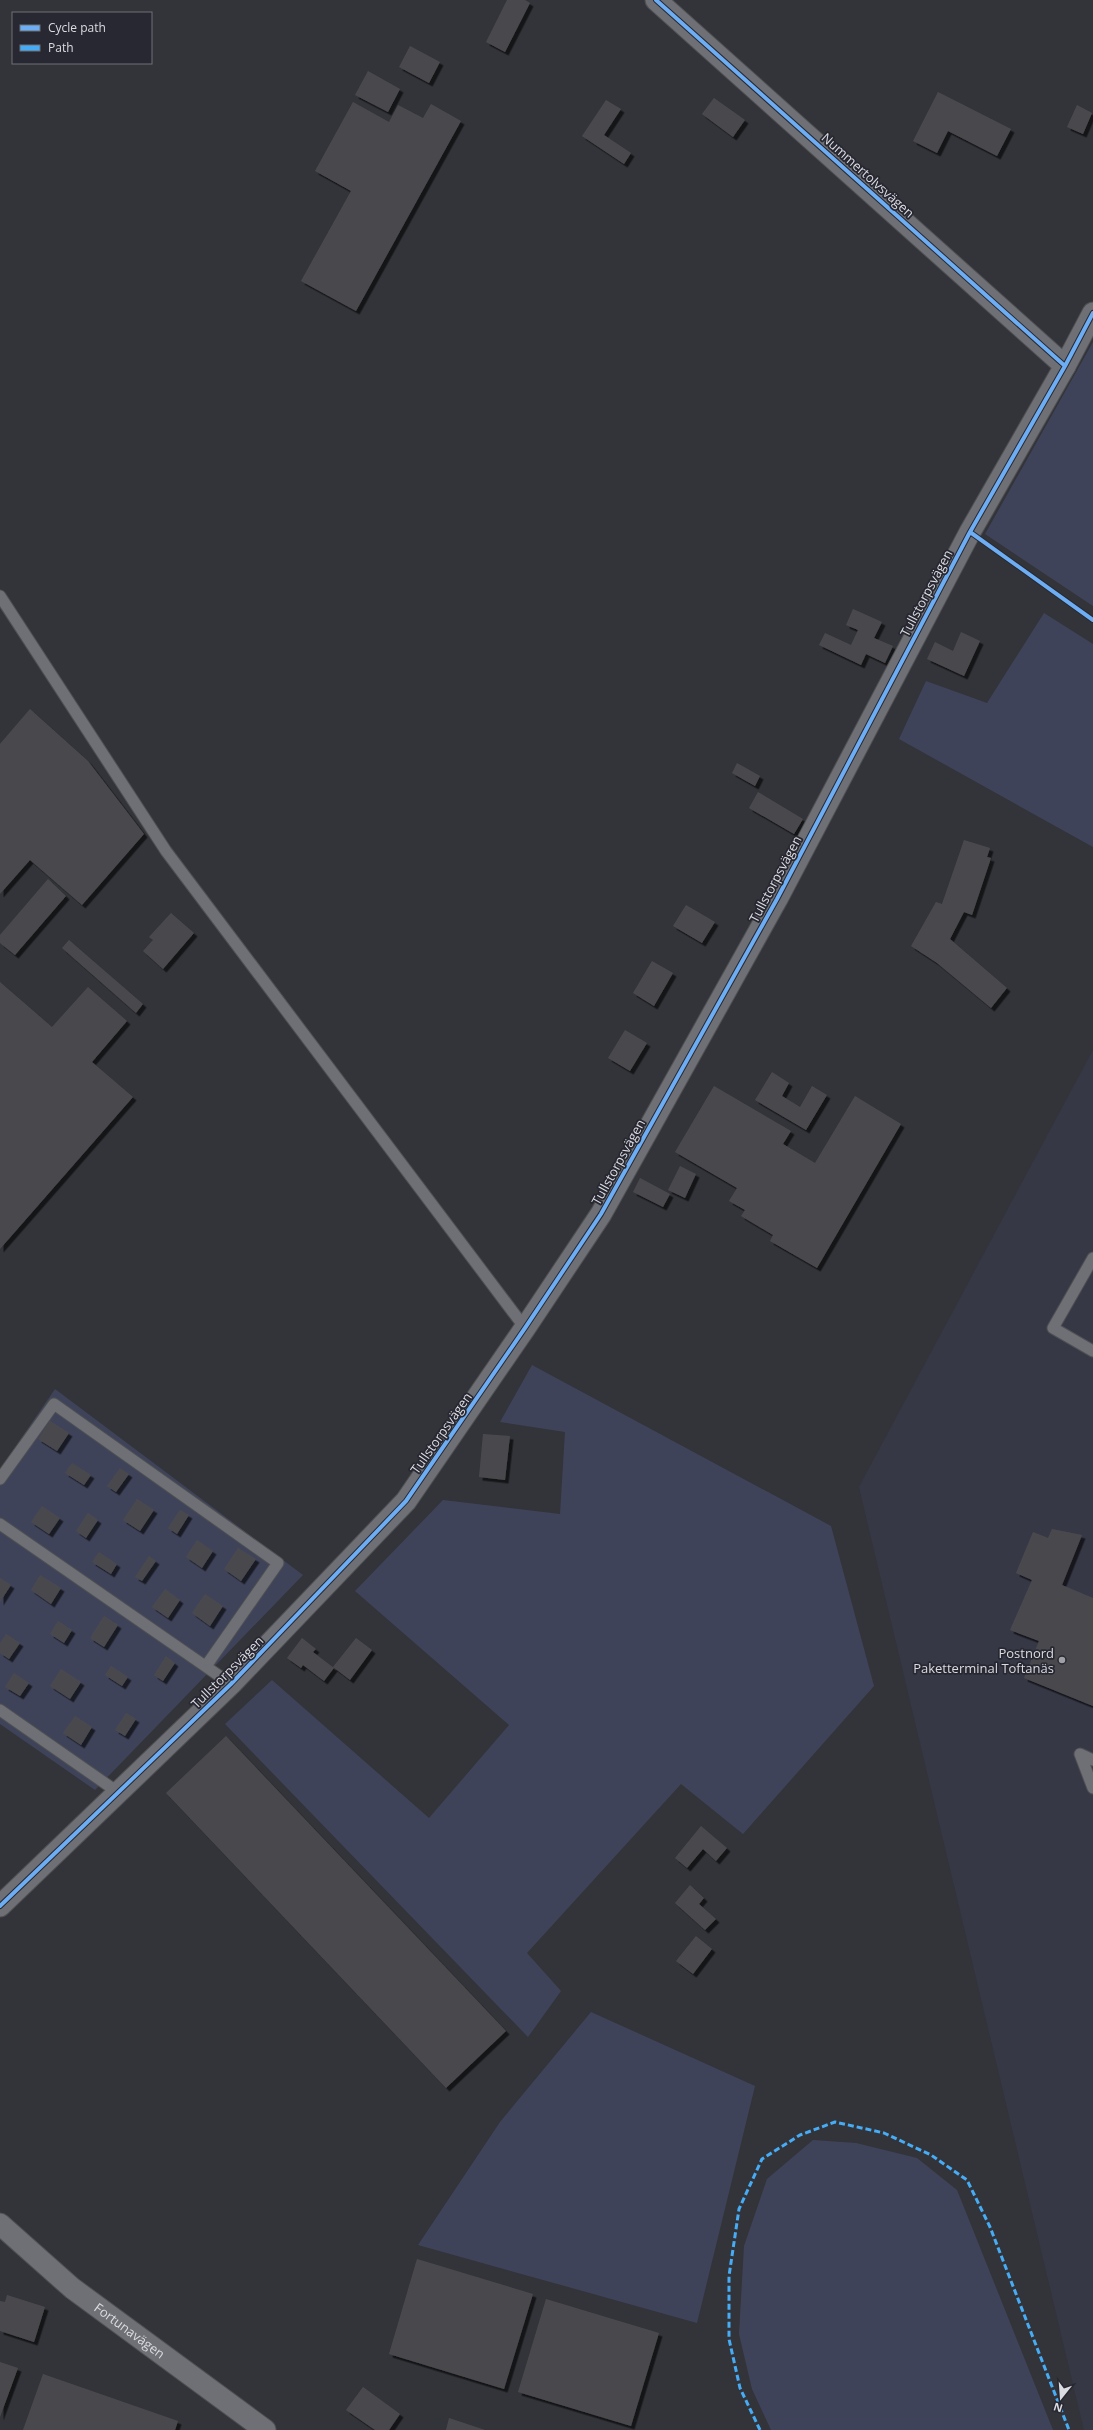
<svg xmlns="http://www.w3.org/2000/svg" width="1093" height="2430" viewBox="0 0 1093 2430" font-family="'Open Sans',sans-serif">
<defs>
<filter id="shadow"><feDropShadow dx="3.5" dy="3.5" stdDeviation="0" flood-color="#0009"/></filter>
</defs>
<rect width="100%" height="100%" fill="#333439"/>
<path fill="#363846" d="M1093,1050v1380h-9l-225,-943z"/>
<path fill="#3f435a" d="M1093,342v264l-108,-72z
M1044,613l49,31v203l-194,-108 27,-58 61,22z
M532,1365l299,161 43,160 -131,148 -62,-50 -154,169 34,38 -33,46 -303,-313 47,-44 157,138 80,-93 -154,-134 88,-91 117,14 5,-82 -65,-10z
M55,1389l248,186 -208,215 -95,-66v-255z
M591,2012l164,74 -58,237 -279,-78 82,-123z
M813,2140l43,3 61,15 40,32 96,240h-282l-19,-41 -13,-55 5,-88 23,-67z"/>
<path fill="#4a4a4e" filter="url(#shadow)" d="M507,0h18l5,3 -25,49 -19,-10z
M410,46l30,16 -11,21 -30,-16z
M368,71l32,18 -12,23 -33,-17z
M938,92l73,37 -14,27 -49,-25 -11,22 -24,-12z
M714,98l31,22 -12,17 -31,-23z
M606,100l15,9 -17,26 27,18 -7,11 -42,-28z
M353,102l36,20 9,-17 25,13 8,-14 30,17 -105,190 -55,-30 50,-90 -36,-20z
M1077,105l15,8 -9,21 -16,-7z
M853,609l29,13 -8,16 19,8 -8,17 -19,-9 -5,11 -42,-20 6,-12 26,12 7,-15 -12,-5z
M961,632l19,9 -16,35 -37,-17 8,-17 18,9z
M30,709l58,52 56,73 -62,71 -52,-45 -30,34v-150z
M737,763l23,13 -5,10 -23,-13z
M758,792l45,27 -9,15 -45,-26z
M964,840l26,8 -3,9 4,1 -19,57 -8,-3 -14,27 57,49 -16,20 -54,-45 -26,-17 25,-44 6,2z
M48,879l18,17 -51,59 -15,-12v-8z
M686,905l29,17 -13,21 -29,-17z
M171,913l23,20 -31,36 -20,-18 10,-11 -4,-3z
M69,940l74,64 -7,9 -74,-65z
M652,961l21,12 -19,33 -21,-13z
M0,982l52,45 36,-40 39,34 -35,41 41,35 -133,152z
M625,1030l22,13 -17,28 -22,-13z
M772,1072l17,11 -7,13 18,11 12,-21 15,9 -21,35 -51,-30z
M714,1086l77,45 -8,13 32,19 40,-67 46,28 -84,144 -47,-27 3,-6 -32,-19 4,-6 -16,-9 8,-13 -62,-36z
M680,1166l16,8 -11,24 -17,-8z
M640,1178l30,16 -7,13 -30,-15z
M50,1421l19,12 -12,18 -19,-12z
M483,1434l27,2 -5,44 -26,-3z
M72,1463l19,12 -7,10 -19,-12z
M120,1468l9,6 -13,18 -9,-6z
M137,1499l17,11 -14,21 -17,-11z
M42,1506l18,12 -11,16 -18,-12z
M180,1510l9,5 -12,19 -9,-6z
M88,1513l10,7 -12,18 -10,-7z
M1052,1529l30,6 -20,50 31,13v108l-69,-28 15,-37 -29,-11 22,-50 -16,-7 17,-41 15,6z
M197,1540l16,11 -11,17 -16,-11z
M238,1548l18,11 -15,22 -17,-12z
M99,1552l18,12 -6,10 -19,-12z
M149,1556l7,5 -14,20 -7,-4z
M40,1575l21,13 -10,16 -20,-14z
M0,1578l11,7 -11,17z
M165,1589l15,11 -12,18 -16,-11z
M205,1594l18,12 -13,20 -18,-13z
M104,1616l14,9 -14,22 -14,-9z
M58,1621l14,9 -8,13 -14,-9z
M6,1634l14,9 -11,16 -9,-6v-10z
M302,1638l14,11 -3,3 21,16 -10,13 -21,-16 -2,3 -14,-10z
M356,1638l16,12 -22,30 -17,-13z
M166,1656l9,7 -12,18 -9,-6z
M111,1666l17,11 -6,9 -17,-11z
M61,1669l20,13 -11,17 -20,-13z
M14,1673l15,10 -9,13 -15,-9z
M126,1713l10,6 -11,17 -10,-6z
M75,1716l17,11 -11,18 -18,-12z
M226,1736l280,295 -60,57 -280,-295z
M701,1826l26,22 -11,13 -13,-12 -16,19 -12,-10z
M690,1885l14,13 -5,6 17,15 -11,11 -30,-27z
M696,1936l16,13 -19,25 -17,-13z
M417,2259l116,35 -29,95 -115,-35z
M7,2295l38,12 -11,35 -34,-11v-30l5,1z
M546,2299l113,34 -28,93 -113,-34z
M0,2362l18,6 -18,49z
M43,2374l135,47 -3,9h-152z
M363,2387l37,27 -11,16h-14l-29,-20z
M449,2418l36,12h-39z"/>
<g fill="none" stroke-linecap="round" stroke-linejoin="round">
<g stroke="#4f5053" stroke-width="13">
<path id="service" d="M0,596l166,255 359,477
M1093,1258l-40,70 40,23
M0,1479l54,-75 224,159 -72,103
M0,1524l231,160
M0,1710l119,83
M1093,1760l-13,-6 13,34"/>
</g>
<g stroke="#4f5053" stroke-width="23">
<g id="minor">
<path d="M656,0l409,366"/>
<path d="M0,1906l231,-222 175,-183 119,-173 76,-114 176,-315 193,-367 95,-166 28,-53"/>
<path id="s1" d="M0,2224l72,64 193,142"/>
</g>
</g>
<use href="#service" stroke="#6e7075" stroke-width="11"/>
<use href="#minor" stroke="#6e7075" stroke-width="21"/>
<path stroke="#46acf6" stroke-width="3" stroke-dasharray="6 3" stroke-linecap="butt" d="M760,2430l-20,-42 -11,-49v-63l10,-67 23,-50 38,-24 35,-13 49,11 47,22 36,25 23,47 79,203"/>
<g stroke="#272831" stroke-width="6">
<path id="cycleway" d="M656,0l409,366
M970,532l123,88
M0,1906l231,-222 175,-183 119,-173 76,-114 176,-315 193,-367 95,-166 28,-53"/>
</g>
<use href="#cycleway" stroke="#6dadf4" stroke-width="4"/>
</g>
<circle fill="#a0a1a7" stroke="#272831" stroke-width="1.5" cx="1062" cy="1660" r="4"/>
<g text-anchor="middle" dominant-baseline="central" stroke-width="3.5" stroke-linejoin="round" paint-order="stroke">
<g font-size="13" fill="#dbdce2" stroke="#272831">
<text transform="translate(868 175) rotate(42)">Nummertolvsvägen</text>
<text transform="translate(926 593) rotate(-62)">Tullstorpsvägen</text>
<text transform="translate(775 879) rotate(-62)">Tullstorpsvägen</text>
<text transform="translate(618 1162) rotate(-61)">Tullstorpsvägen</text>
<text transform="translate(441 1433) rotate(-55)">Tullstorpsvägen</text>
<text transform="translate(227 1672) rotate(-45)">Tullstorpsvägen</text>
<text stroke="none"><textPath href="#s1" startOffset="168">Fortunavägen</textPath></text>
</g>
<g font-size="13" fill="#dbdce2" stroke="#272831" text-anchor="end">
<text x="1054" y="1653">Postnord<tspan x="1054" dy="15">Paketterminal Toftanäs</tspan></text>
</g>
</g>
<rect x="12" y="12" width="140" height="52" fill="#272831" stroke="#6f7078"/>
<rect x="20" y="25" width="20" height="6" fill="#6dadf4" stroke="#6f7078"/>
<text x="48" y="32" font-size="12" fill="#dbdce2">Cycle path</text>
<rect x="20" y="45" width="20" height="6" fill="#46acf6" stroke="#6f7078"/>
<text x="48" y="52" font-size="12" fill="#dbdce2">Path</text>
<g transform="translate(1061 2398) rotate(197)" stroke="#272831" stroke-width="3" paint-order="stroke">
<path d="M0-3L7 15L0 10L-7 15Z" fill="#dbdce2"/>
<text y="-6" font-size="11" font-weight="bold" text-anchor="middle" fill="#dbdce2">N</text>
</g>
</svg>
